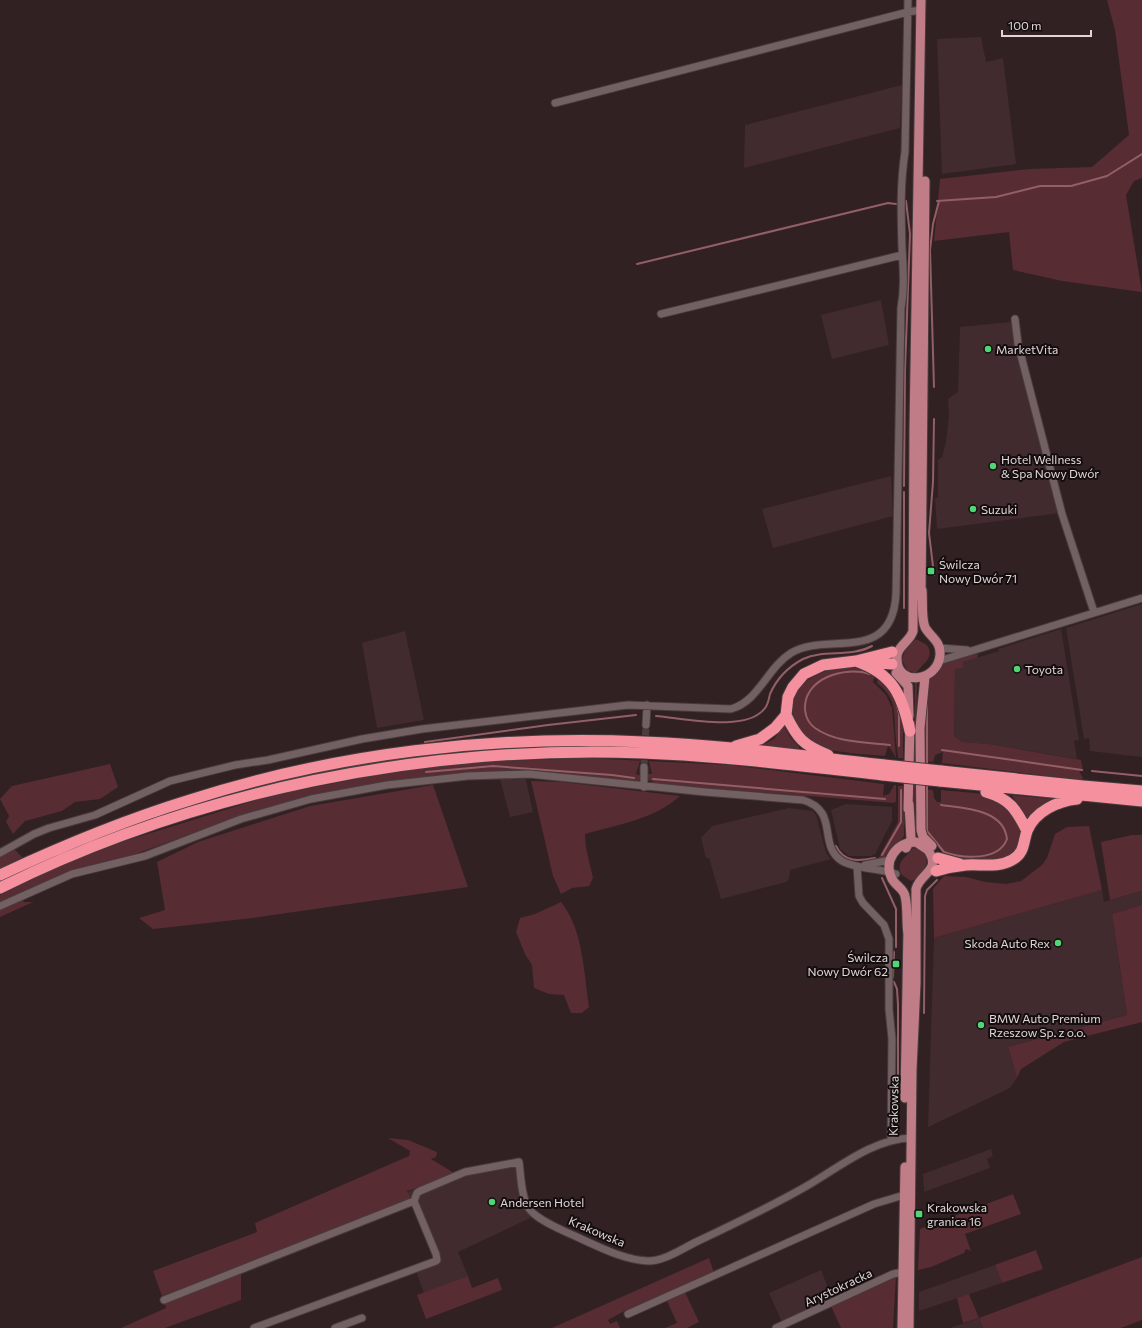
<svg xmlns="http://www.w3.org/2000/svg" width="1142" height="1328" viewBox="0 0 1142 1328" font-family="Commissioner,sans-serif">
<rect width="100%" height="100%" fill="#312123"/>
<path fill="#412b2e" d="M981,37l5,25 17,-4 13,106 -74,10 -5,-135z
M902,85l-2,43 -156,40 1,-43z
M881,300l8,45 -57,14 -11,-44z
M1011,322l48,191 -122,16 -2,-31h3v-38l4,-3 4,-15 3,-26 -1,-17 10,-7 2,-65z
M891,476l2,40 -120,32 -11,-39z
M1142,604v153l-52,-6 -1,-13 -5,1 -18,-111z
M1061,629l18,111 -5,1 3,18 -88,-15 -27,-2 -8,-6 1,-67 8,-7 36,-11 -1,-2z
M405,631l19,89 -47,8 -15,-85z
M510,776h15l8,36 -23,5 -10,-38h11z
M846,804l46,3v14l-17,33 -4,2h-22l-9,-7 -9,-39z
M789,808l24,3 3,4 10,38 5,6 -41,11 -1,9 -3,3 -65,17 -12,-41h-3l-5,-20 11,-12z
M1102,890l2,12 38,-11v14l-30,9 15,101 -119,32 9,31 -7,10 -82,39 6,-189z
M991,1149l2,7 -6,3 3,9 -66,24 -1,-18z
M518,1157l12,61 -72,34 10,24 -44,17 -8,-22 23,-8 1,-5 -3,1 -30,-67z
M995,1265l7,18 -83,28v-19z
M821,1270l11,28 -50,24 -13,-29z
M979,1318l4,10h-33z"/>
<path fill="#582c33" d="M1107,0h35v178l-8,3 -8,14 16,97 -80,-11 -49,-11 -4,-38 -75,9 6,-62 90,-10 62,-2 37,-32 -14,-105z
M916,639l11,6c8,13 -4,18 -11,28l-9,-3 -5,-10 3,-10z
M975,653l3,2 -1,3 -14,4v6l-8,1 -1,67 8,6 27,2 92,16 2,11h-4l4,7 -2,2 -139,-17 1,-11 -8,3 -2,7 -10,-1 4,-77 16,-21z
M837,668h20l18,5 -2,9 13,13 6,13 4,50 -5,-9 -3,-3 -3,10c-20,-2 -66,-3 -80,-17 -3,-3 -5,-9 -7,-13 -20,-33 11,-51 39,-58z
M879,675l9,7 15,32v44h-5c0,-7 -2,-12 -2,-19 -3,-24 3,-39 -19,-56z
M915,682l2,1 -3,155h-1z
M784,726l6,11 9,10v3l-38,-4 13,-7z
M585,758l145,7 154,19 -1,12 6,-2 5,-9h2v16l-2,2 -236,-19 -9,-4 -2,-6h5l-3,-13h-9l-4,13 5,2 -3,6 -120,-12 -48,2 -74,9 -84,14 -75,22 -110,40 -56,14 -71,32v-8l66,-32 59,-22 148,-46 120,-23 85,-10z
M110,764l8,23 -18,12 -25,3 -13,9 -37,10 -12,13 -7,-12 3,-6 -9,-17 12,-13z
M531,781l31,1 118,14c-25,23 -63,29 -95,38l1,14 7,30 -4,8 -17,2 -11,6 -8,-18z
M433,785l35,102 -215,31 -100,11 -14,-11 26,-8 -8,-48 41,-20 112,-36z
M898,786h7l-1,50 -17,20 -8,3 1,-4 18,-33z
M924,789l9,1 1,8 3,4h4v-12c15,2 45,2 58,9 6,5 19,23 21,30 7,42 -51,31 -75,28l-9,-13 -12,-11z
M1012,795l41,4c-11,3 -19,12 -26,22z
M1089,826l13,64 -168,48 -1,-49 11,-13 22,1 19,5 21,2 15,-3 21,-16 5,-7 8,-24 12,-7z
M1132,835h10v56l-32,9 -9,-58z
M13,848l10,10 -23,11v-14z
M913,848c23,3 13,29 -2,33l-9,-6c-8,-13 5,-18 11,-27z
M22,900l2,2h9l-33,15v-7z
M561,902c22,27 23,71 28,105l-7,6h-11l-7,-18 -15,-1 -15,-6 -2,-23 -7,-11 -9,-22 4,-14 15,-4z
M1142,905v117l-78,20 -43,27 -4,9 -9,-31 119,-32 -15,-101z
M388,1138l20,2 29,12 -1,5 -5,2 23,14 -21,11 -26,7 4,8 -249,97 -9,-25 104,-39 -2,-9 154,-67 1,-5z
M1013,1194l8,20 -56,20 6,17 -5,-2 -2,4 -33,14 -13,3 2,-41z
M1036,1250l7,19 -41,14 -7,-18z
M1142,1257v63l-21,8h-138l-4,-10 -16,5 -6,-25 12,-4 10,24z
M709,1258l5,15 -80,35 -6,1 -20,11 2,4 7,-3 3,7h-68z
M241,1270v30l-76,28h-44l45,-20 -1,-4 8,-5z
M468,1276l4,12 26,-10 4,12 -76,29 -9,-24z
M896,1276l-3,52h-52l-10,-22z
M684,1290l15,32 -12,6h-22l12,-5 -11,-24z"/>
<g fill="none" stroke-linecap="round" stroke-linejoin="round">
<path stroke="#935f66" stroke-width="2" d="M937,201l59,-4 44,-11h31l36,-10 35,-22
M637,264l251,-61 8,1
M934,387l-4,-137 3,-26 6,-23
M934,419l-1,63 -4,51 5,42
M904,486l1,-117 5,-135 -4,-33
M904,492v116
M870,674c-25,-8 -67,4 -65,36 1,8 4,14 10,18 21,15 51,14 75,17
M897,705l2,9v32
M656,716c27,2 91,17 109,-8 3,-3 4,-10 5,-14 7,-16 18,-27 33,-35 22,-10 47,-1 69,-13
M425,742l123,-17 88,-10
M942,750l140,20
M927,766v-68
M1092,771l50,5
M426,772l67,-6 119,9 22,3
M653,779l232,20
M927,784v47l17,21
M941,805c22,3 63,4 66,34 -8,22 -44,20 -63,13
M836,846c8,17 23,15 39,12
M882,855l19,-33v-32
M882,878l14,31v38
M893,977l1,-25
M894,982l3,7 1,16v129
M924,1013l1,-117 2,-6 10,-10"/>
<path stroke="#4b3c3e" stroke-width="7" stroke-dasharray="7 3.5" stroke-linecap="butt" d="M644,767l2,-42"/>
<g stroke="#483c3d" stroke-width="9">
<path id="minor" d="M555,103l353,-91 13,-2
M661,314l241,-59
M1015,319l3,25 44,170 32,98
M940,648l27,2
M939,661l203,-63
M646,725l1,-20
M644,787v-20
M0,853l34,-19 15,-6 46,-13 75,-34 65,-16 33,-5 94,-21 60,-10 206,-24 103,4c28,-8 36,-41 60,-56 35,-22 101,13 105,-59l5,-286c4,-21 2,-41 1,-61 -1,-33 -2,-63 3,-95l3,-152
M865,865l25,-5
M857,866l2,30 4,7 21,22 5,14v70l3,30 -1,102
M0,906l72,-32 73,-18 96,-37 70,-20 76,-14 81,-9 61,-2 176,18 98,8c37,11 14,45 39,61 11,7 39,8 54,13
M164,1300l250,-99
M628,1314l246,-110 30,-9
M254,1328l182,-67 1,-1 -1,-6 -22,-53 3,-8 3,-2 45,-19 54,-10c2,14 2,34 9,45 6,12 36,24 49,30 22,10 47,23 71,24 16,0 34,-12 48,-19 36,-17 74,-35 109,-55 32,-18 67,-48 106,-49
M335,1328l27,-10
M776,1328l117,-54 15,-3"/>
</g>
<g stroke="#483c3d" stroke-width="11">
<path id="major" d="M921,0l-7,429 -1,202c-3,11 -17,15 -16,28 0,28 41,23 43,-4 1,-13 -8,-17 -14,-26 -5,-7 -3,-30 -4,-39
M921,596l4,-415
M896,673l12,13 1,30
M925,677l-5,51 1,102 2,7 9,9
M908,809l2,-85
M906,848l5,-9 -2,-35
M908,934c-2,-12 0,-26 -3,-38 -1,-7 -9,-10 -13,-17 -9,-18 4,-37 24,-37l12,8c14,21 -8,23 -12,39v94l-4,87 -3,258
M905,1098l3,-169
M902,1328l3,-161"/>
</g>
<g stroke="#483c3d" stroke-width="13">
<path id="highway" d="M856,661c37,13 46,34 54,70
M870,662l22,2
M786,715c11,23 17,30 42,40
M736,746l24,-7 15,-11 11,-13 2,-18 5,-10 11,-13 19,-9 33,-4 36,-9
M941,771l142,15 59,5
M940,781l202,20
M986,792c24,7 30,17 41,39
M938,858l22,6
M936,871c10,-3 20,-5 30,-6 16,-1 32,3 46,-5 13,-7 11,-18 15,-29 8,-20 31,-30 50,-32
M0,875c62,-29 125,-55 190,-75 146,-47 302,-65 454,-58 80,3 160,14 240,23
M0,888c198,-98 423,-143 643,-135 80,3 160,13 240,22"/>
</g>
<use href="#minor" stroke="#736062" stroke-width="7"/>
<use href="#major" stroke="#c17d87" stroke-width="9"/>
<use href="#highway" stroke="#f5909f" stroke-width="11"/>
<g stroke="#483c3d" stroke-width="13" stroke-linecap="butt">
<path id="highway-bridge" d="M884,765l57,6
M883,775l57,6"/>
</g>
<use href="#highway-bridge" stroke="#f5909f" stroke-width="11"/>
</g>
<g fill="#50d675" stroke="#140d0e" stroke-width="1.5">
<circle cx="988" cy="349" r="4"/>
<circle cx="993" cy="466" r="4"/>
<circle cx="973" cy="509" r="4"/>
<rect x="927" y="567" width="8" height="8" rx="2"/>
<circle cx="1017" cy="669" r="4"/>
<circle cx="1058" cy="943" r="4"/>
<rect x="892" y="960" width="8" height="8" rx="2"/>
<circle cx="981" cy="1025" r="4"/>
<circle cx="492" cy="1202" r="4"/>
<rect x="915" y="1210" width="8" height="8" rx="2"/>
</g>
<g text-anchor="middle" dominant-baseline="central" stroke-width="4" stroke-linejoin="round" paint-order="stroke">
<g font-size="12" fill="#e1d6d7" stroke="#140d0e" text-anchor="start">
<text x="996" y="349">MarketVita</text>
<text x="1001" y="459">Hotel Wellness<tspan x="1001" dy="14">&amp; Spa Nowy Dwór</tspan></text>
<text x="981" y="509">Suzuki</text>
<text x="939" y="564">Świlcza<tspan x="939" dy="14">Nowy Dwór 71</tspan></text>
<text x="1025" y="669">Toyota</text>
<text x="1050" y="943" text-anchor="end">Skoda Auto Rex</text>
<text x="888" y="957" text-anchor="end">Świlcza<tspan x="888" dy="14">Nowy Dwór 62</tspan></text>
<text x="989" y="1018">BMW Auto Premium<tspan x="989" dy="14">Rzeszow Sp. z o.o.</tspan></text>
<text x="500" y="1202">Andersen Hotel</text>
<text x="927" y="1207">Krakowska<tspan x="927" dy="14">granica 16</tspan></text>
</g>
<g font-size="12" fill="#e1d6d7" stroke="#140d0e">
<text transform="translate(893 1106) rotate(-89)">Krakowska</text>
<text transform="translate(597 1231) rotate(23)">Krakowska</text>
<text transform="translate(838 1287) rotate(-25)">Arystokracka</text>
</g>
</g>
<path d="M1002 30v6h89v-6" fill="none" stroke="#e1d6d7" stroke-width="2"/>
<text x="1008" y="30" font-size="12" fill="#e1d6d7" stroke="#140d0e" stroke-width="3" paint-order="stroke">100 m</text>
</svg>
